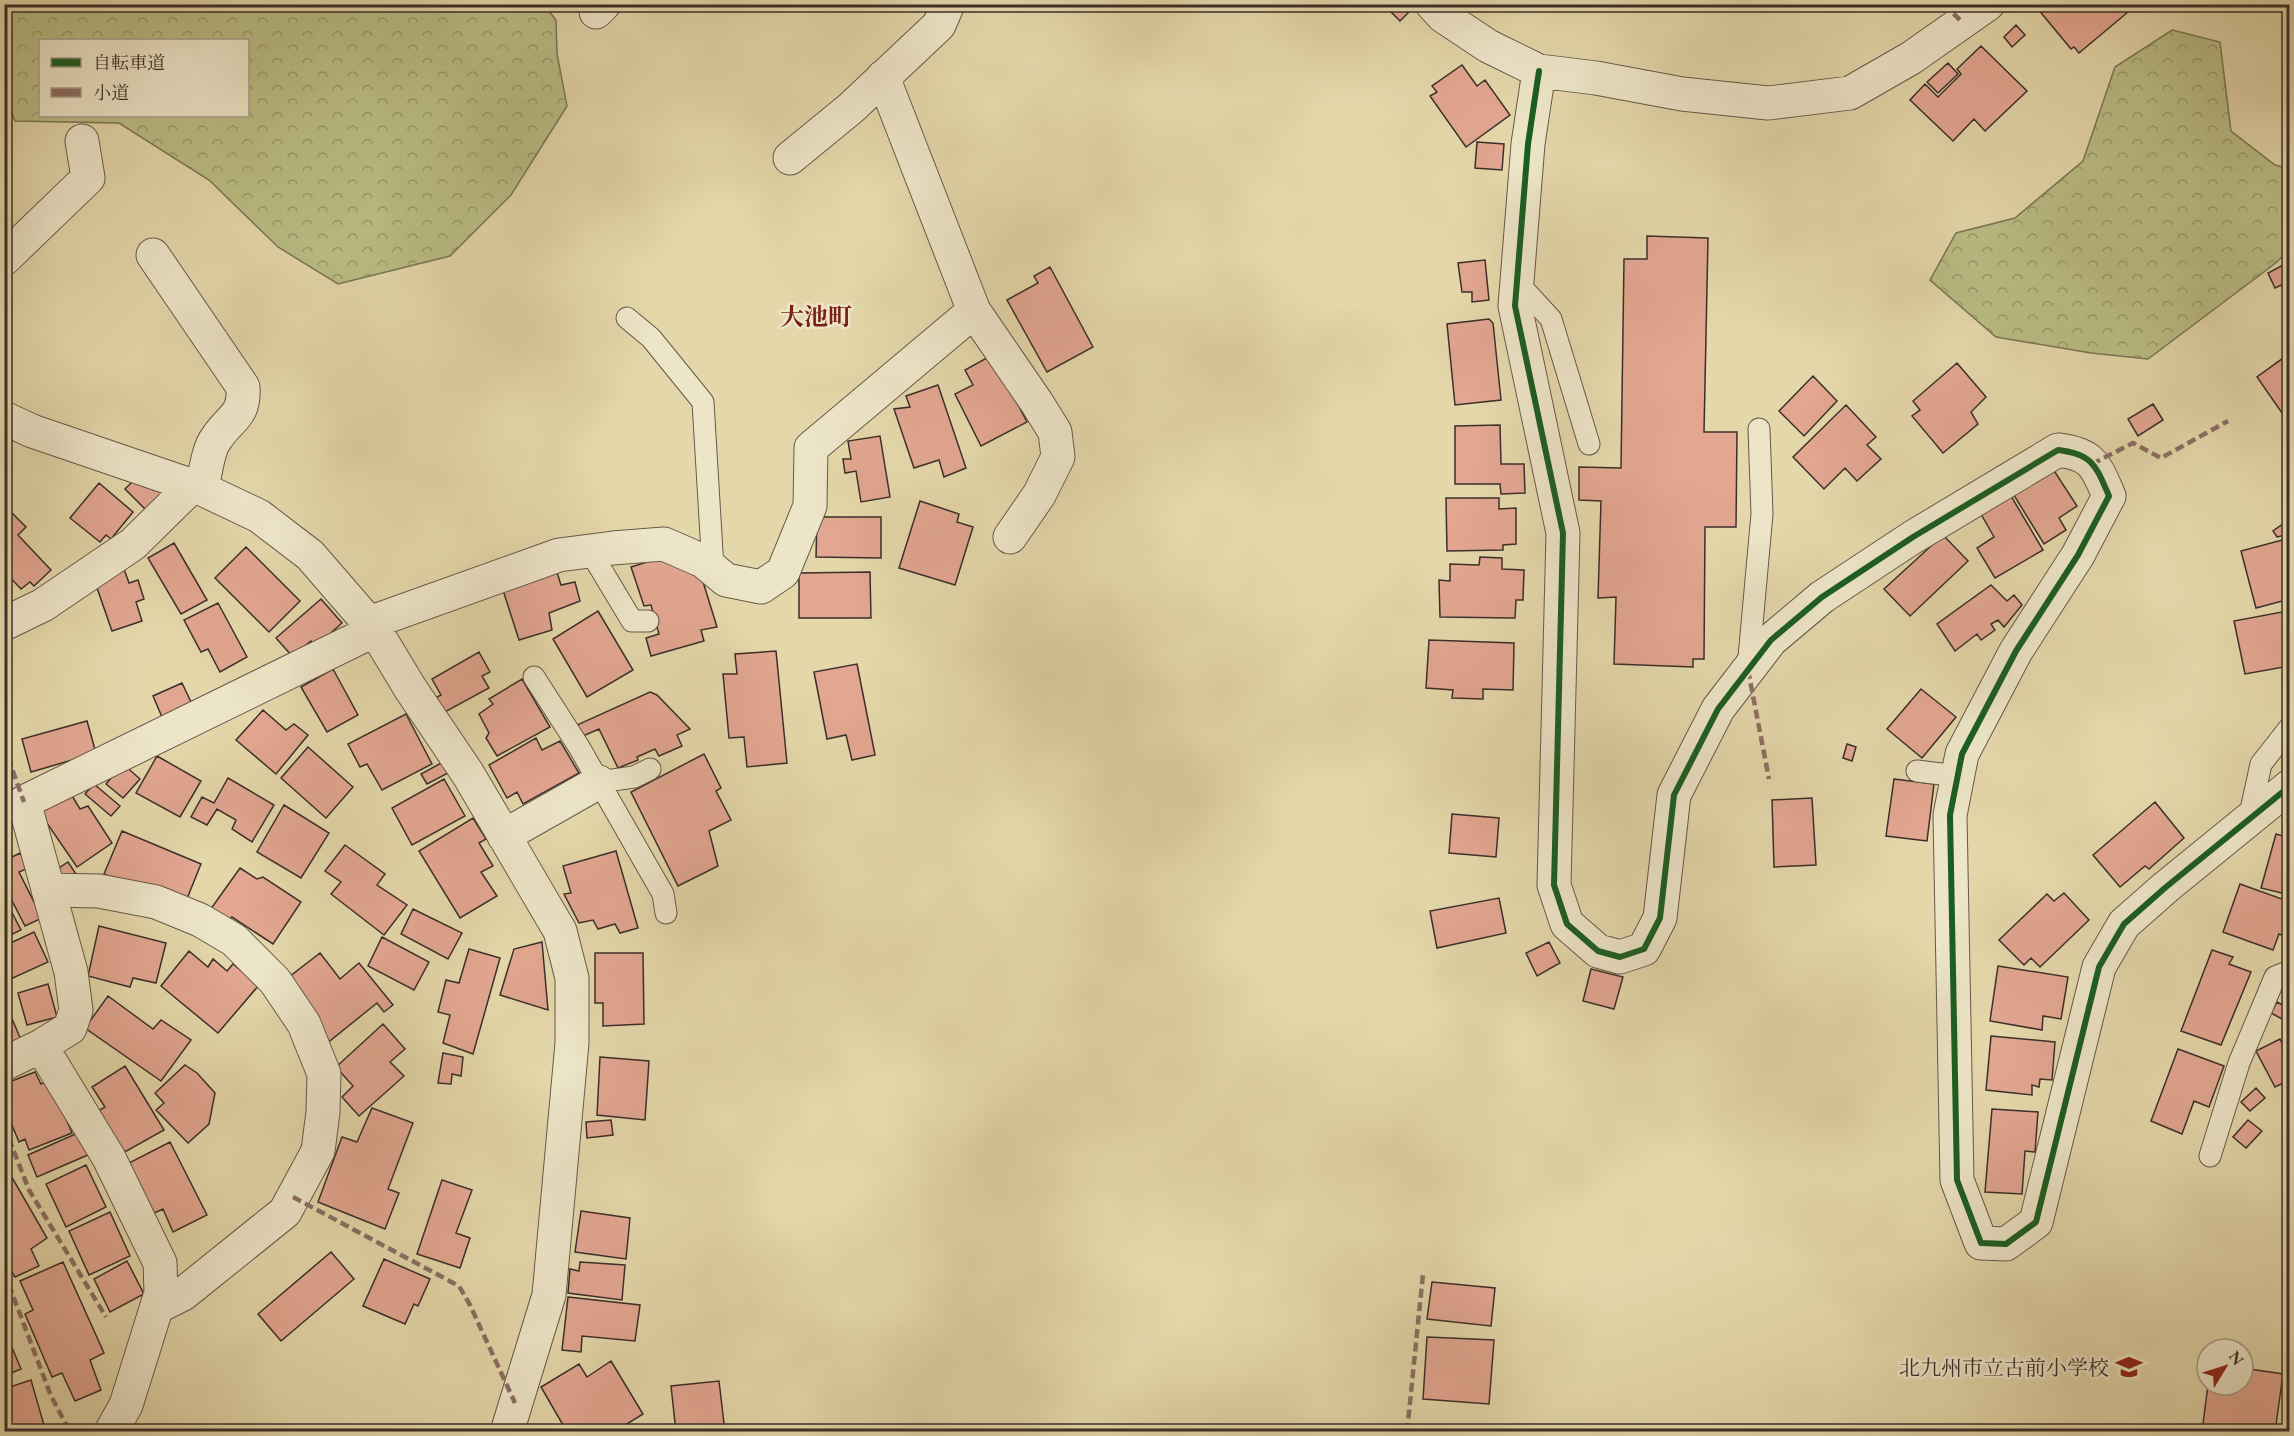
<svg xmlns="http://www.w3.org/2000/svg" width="2294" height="1436" viewBox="0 0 2294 1436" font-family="'EB Garamond','Noto Serif JP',serif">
<defs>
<pattern id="forest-crowns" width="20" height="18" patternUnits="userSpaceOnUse" patternTransform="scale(1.5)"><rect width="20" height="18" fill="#babd84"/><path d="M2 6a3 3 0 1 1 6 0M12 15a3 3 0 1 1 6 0" fill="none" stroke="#989a6c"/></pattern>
</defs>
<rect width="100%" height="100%" fill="#e4d7aa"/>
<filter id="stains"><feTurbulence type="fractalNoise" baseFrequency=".00333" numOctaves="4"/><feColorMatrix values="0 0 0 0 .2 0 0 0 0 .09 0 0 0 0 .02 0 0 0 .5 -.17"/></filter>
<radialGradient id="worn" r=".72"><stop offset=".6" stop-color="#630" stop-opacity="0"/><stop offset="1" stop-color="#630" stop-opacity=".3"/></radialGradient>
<path fill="url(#forest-crowns)" stroke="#7a7657" stroke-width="1.5" fill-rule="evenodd" d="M4,5h540l12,15 1,34 10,52 -56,89 -61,61 -112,28 -60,-37 -69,-67 -90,-57 -104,-2 -10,-25zM40,40h208v76h-208z
M2172,30l48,12 11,89 44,34 14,4v80l-12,13 -129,97 -57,-6 -95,-16 -66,-57 26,-47 59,-15 68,-57 32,-94z"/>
<path fill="#e2a691" stroke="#3b2f2a" stroke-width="1.5" d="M1394,4h5l9,9 -8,8 -12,-12z
M2044,4h77l7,8 -49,41 -5,-6 -3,2 -33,-40z
M2016,25l9,10 -13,12 -8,-10z
M1981,46l46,45 -42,40 -11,-12 -21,22 -43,-41 15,-16 13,13 23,-23 -4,-5z
M1948,63l10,11 -20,19 -11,-11z
M1462,65l15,21 8,-6 25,35 -44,32 -36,-51 7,-4 -5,-6z
M1477,142l27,2 -2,26 -27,-2z
M1647,236l61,2 -4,194h33l-1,95h-31l-1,132h-11v8l-79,-3 2,-67 -18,1 3,-97 -22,-1v-33l42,1 3,-209h23z
M1485,260l4,40 -17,2v-10h-10l-4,-29z
M2285,264l5,9v8l-15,7 -7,-15z
M1050,267l43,80 -46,25 -40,-72 31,-17 -4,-7z
M1489,319l4,4 8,77 -46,5 -8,-81z
M2290,353v70h-1l-32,-46z
M992,355l35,67 -46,24 -26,-52 18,-9 -8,-15z
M1957,363l29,34 -15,15 7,12 -35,29 -31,-37 8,-6 -7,-9z
M1813,376l24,25 -33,35 -25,-25z
M938,385l28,83 -22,9 -5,-17 -25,8 -20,-59 16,-2 -4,-11z
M2153,404l10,16 -25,16 -10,-17z
M1846,405l30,32 -9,8 14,14 -24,22 -12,-13 -21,21 -31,-32z
M1500,425l1,39h23l1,29 -24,1 -1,-10h-45v-58z
M880,436l10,61 -29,5 -5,-31 -11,2 -2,-14h8l-3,-18z
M2051,466l26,40 -18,12 7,12 -22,14 -32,-52z
M132,482l34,12 -18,18 -23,-23z
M99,483l34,29 -22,27 -5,-4 -6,7 -30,-24z
M2011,496l32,54 -48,28 -18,-30 17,-11 -13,-23z
M1446,498h53v11l17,-1v36l-13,1v5l-56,1z
M920,501l39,13 -2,8 16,5 -18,58 -56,-17z
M4,505l22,22 -8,8 33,35 -17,16 -4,-4 -9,7 -17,-18z
M817,517h64v41l-65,-1z
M2290,519v15l-13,3 -4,-6z
M1943,535l25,26 -58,55 -26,-27z
M2290,538v61l-34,9 -15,-57z
M174,543l33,57 -26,14 -33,-56z
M246,547l54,54 -31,31 -54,-54z
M666,556l34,16 17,55 -16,3 3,11 -53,15 -5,-18 13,-4 -8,-29 -7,1 -13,-39z
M1480,557l22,1v11l22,1 -1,30h-7l-1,18 -75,-1 -1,-37 11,1v-17l29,1z
M555,566l6,19 14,-3 5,19 -31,12 3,17 -33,10 -18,-56z
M124,569l5,14 9,-3 6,19 -8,3 6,19 -30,10 -16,-46z
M870,572l1,46h-72v-45z
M1991,585l16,16 7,-6 8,10 -18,22 -6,-7 -7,4 4,6 -14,10 -4,-6 -22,17 -18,-27z
M321,599l21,24 -27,24 -4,-6 -19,15 -16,-18z
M218,603l29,54 -27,15 -12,-23 -7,3 -17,-32z
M598,611l35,59 -46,27 -34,-58z
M2287,611l3,14v41l-45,8 -11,-53z
M1429,640l85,3 -1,47 -30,-1v10l-31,-1 1,-8 -27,-2z
M776,651l11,112 -40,4 -3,-30 -15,1 -6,-64h14l-2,-20z
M479,652l11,20 -8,4 7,12 -46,25 -8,-15 6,-3 -9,-16z
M857,664l18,91 -23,5 -6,-25 -19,4 -13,-67z
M333,669l25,46 -31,17 -26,-45z
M522,679l28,48 -53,29 -11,-18 3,-5 -10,-19 14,-10 -4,-5z
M182,683l10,21 -30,13 -9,-21z
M1921,689l35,28 -34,41 -35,-29z
M650,692l7,3 33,34 -13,6 5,11 -23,10 -4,-7 -18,8 1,3 -20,8 -19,-39 -16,7 -6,-11z
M263,710l23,20 8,-6 14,11 -32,39 -40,-34z
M406,714l26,50 -50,26 -15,-26 -7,3 -12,-23z
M87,721l9,32 -65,19 -9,-33z
M536,738l6,12 18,-9 19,32 -56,31 -6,-12 -10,6 -18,-33z
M1847,744l9,3 -4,14 -9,-3z
M308,747l45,40 -27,31 -45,-40z
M704,754l17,34 -5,3 15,29 -22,11 9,35 -40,20 -47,-94z
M157,756l44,25 -21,36 -44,-24z
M443,762l5,11 -21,11 -6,-10z
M123,764l17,15 -17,19 -17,-14z
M228,778l46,27 -22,37 -20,-13 4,-9 -19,-11 -10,16 -16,-8 11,-20 12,6z
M444,779l21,37 -53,29 -20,-37z
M1894,779l40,5 -7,57 -41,-5z
M94,784l26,22 -9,10 -26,-22z
M71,794l9,15 8,-3 24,37 -35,24 -37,-54z
M1812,798l4,67 -42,2 -2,-67z
M2155,802l29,36 -35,31 -4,-3 -25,21 -27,-32z
M284,805l45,28 -28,45 -44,-26z
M1452,814l47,4 -3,39 -47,-4z
M473,818l13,21 -7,4 14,23 -12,6 16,24 -37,22 -41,-67z
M122,831l79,33 -17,42 -80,-32z
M2276,834l14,4v57l-29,-7z
M345,845l40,29 -8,11 30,20 -23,30 -53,-41 10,-12 -16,-11z
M616,851l22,77 -18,5 -5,-9 -17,5 -5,-9 -14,3 -15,-29 7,-1 -8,-27z
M20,853l8,15 -9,4 23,46 -17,8 -21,-41v-24z
M68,862l8,12 -11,8 -9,-12z
M240,868l17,11 6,-2 38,25 -28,42 -41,-27 -5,5 -17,-12z
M2240,884l50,18v36l-11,-4 -6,16 -50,-18z
M2064,893l25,27 -49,47 -9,-9 -7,7 -25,-25 48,-46 7,7z
M1499,898l7,35 -69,15 -7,-37z
M8,905l13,25 -17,8v-31z
M413,909l49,24 -14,26 -47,-25z
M99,926l67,17 -10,40 -23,-5 -3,9 -42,-11z
M34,932l14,30 -44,20v-36z
M382,937l47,25 -15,28 -46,-24z
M542,942l6,68 -48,-15 14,-46z
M1549,942l11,21 -23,13 -11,-23z
M469,949l31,9 -27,96 -30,-11 7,-28 -12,-3 8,-32 13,3z
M2212,950l21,7 -4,7 22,8 -30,73 -40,-14z
M189,951l19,16 5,-8 14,12 6,-7 26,21 -41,48 -57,-47z
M320,953l20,26 19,-16 34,42 -9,7 -7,-9 -51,41 -37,-67z
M595,953h48l1,71 -41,2v-23h-8z
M1998,966l70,11 -7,42 -18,-3 -1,14 -52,-9z
M1591,969l32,8 -9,32 -31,-8z
M48,984l9,33 -30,8 -9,-32z
M108,996l45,33 8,-9 30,20 -30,41 -76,-53z
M2277,1002l11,6 -6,11 -11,-6z
M8,1009l13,31 -17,6v-36z
M383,1024l22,25 -15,13 14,14 -45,40 -17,-19 11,-11 -17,-19z
M1991,1036l64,6 -3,38 -12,-1 -1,8 -7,-2v10l-46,-5z
M2280,1039l10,20v21l-15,7 -19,-36z
M2178,1049l46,17 -15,41 -15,-6 -12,33 -31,-13z
M443,1053l20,4 -2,19 -9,-2 -1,10 -13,-1z
M600,1057l49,4 -4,59 -48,-5z
M185,1065l12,8 18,20 -6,31 -21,19 -32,-33 8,-7 -9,-10z
M125,1066l39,64 -41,23 -25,-42 7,-4 -13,-20z
M35,1072l6,12 9,-4 22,53 -43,17 -4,-11 -6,3 -15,-36v-22z
M2256,1088l9,10 -15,13 -9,-9z
M372,1108l41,15 -25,66 11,4 -14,36 -67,-27 24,-65 15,5z
M1992,1109l46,3 -3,40 -10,-1 -3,43 -37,-2z
M611,1120l2,15 -26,3 -1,-16z
M2248,1120l14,11 -16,17 -13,-11z
M80,1132l10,22 -53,23 -9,-22z
M170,1142l37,73 -34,17 -10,-23 -11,5 -25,-50z
M86,1165l20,42 -40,20 -20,-43z
M10,1174l37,64 -16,11 8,17 -24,11 -11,-18v-82z
M442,1180l30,10 -16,43 14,5 -10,30 -43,-14z
M581,1211l49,7 -4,41 -51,-7z
M110,1212l20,44 -41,19 -20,-44z
M331,1252l23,27 -73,62 -23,-27z
M384,1259l46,20 -12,27 -4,-2 -9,20 -42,-18z
M127,1261l17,33 -34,18 -16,-33z
M63,1262l41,91 -14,7 11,30 -26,11 -13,-28 -10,4 -27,-63 8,-4 -13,-29z
M580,1262l45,3 -3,35 -54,-7 2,-24 9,2z
M1432,1282l63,6 -4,38 -64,-7z
M568,1297l72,8 -5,36 -53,-5 -1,16 -19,-2z
M4,1328l17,41 -17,7z
M1427,1337l67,3 -5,64 -66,-5z
M611,1361l32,53 -29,18h-47l-26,-45 38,-23 8,13z
M2243,1368l40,6 -8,58h-73l6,-47h35z
M31,1380l15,52h-42v-43z
M719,1381l6,51h-49l-5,-46z"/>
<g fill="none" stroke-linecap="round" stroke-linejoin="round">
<g stroke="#65594a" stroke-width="23">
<path id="service" d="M1517,282l34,37 38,125
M627,318l24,20 52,64 10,167
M590,551l42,70h16
M1748,668l14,-154 -3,-85
M534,677l45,70 84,147 3,19
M1917,771l41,5
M599,782l35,-5 16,-8
M2249,819l12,-55 29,-37
M2210,1156l29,-93 36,-86 15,-6"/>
</g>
<g stroke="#65594a" stroke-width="35">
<path id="minor" d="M1432,4l11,12 45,30 51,25 57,7 86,16 86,9 82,-10 61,-35 77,-54
M596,12l8,-8
M1539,71l-11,73 -13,162 48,227 -9,352 13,39 31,27 22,6 24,-8 16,-31 14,-123 44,-86 53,-69 51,-43 91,-60 145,-87c35,4 38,16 51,46l-31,59 -62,96 -54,103 -12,61 7,365 24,63 25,1 30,-22 63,-255 25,-43 42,-37 124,-101
M883,77l91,234 63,92 18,29 3,25 -19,38 -29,42
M790,158l61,-50 88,-83 9,-21
M153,255l90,132c2,30 -13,30 -27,52 -8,10 -11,36 -14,50
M4,259l84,-81 -6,-37
M4,418l28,13 170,58 57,27 51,39 65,75 35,58 58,86 92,157 12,47v65l-23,252 -42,137
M369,623l190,-68 54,-7 51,-4 39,17 23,19 35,7 22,-15 27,-66 1,-58 163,-137
M4,624l39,-19 90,-61 59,-58
M504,836l95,-54
M48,890l51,1 57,11 44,18 34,20 41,41 29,43 20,50 -1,38 -5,39 -33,61 -102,82 -26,13
M41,1046l68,112 51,105 1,30 -35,112 -15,27
M4,1064l37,-18 29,-18 6,-18 -5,-38 -47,-170 351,-172"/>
</g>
<use href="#service" stroke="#ede5c8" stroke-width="21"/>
<use href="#minor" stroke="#ede5c8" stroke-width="33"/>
<path stroke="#8d6e63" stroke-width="4.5" stroke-dasharray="9 4.5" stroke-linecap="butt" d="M1944,4l19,19
M2092,464l41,-21 28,15 67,-37
M1748,670l21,109
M4,731l7,35 13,36
M4,1126l25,64 77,127
M293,1197l166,89 11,19 45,98
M4,1272l47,124 19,36
M1407,1432l16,-158"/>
<g stroke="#ede5c8" stroke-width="10">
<path id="cycleway" d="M1539,71l-11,73 -13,162 48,227 -9,352 13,39 31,27 22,6 24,-8 16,-31 14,-123 44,-86 53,-69 51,-43 91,-60 145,-87c35,4 38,16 51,46l-31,59 -62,96 -54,103 -12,61 7,365 24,63 25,1 30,-22 63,-255 25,-43 42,-37 124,-101"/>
</g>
<use href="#cycleway" stroke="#1b5e20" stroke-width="6"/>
</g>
<defs>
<g id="school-bare" transform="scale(2.07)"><path d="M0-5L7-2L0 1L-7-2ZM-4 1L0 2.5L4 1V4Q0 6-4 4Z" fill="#8f2418" stroke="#ede5c8" stroke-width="2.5" paint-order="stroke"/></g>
</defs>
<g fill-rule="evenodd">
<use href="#school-bare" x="2129" y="1367"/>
</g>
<g text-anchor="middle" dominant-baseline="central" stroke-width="5" stroke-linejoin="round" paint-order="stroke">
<g font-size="21" fill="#3b2f2a" stroke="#ede5c8" text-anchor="end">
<text x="2109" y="1367">北九州市立古前小学校</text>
</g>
<g font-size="24" font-weight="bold" fill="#7a1f14" stroke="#ede5c8">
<text x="816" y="316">大池町</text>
</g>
</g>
<rect width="2294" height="1436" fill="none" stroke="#e4d7aa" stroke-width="24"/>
<rect x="6" y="6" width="2282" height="1424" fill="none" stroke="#3b2f2a" stroke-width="3"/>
<rect x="12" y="12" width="2270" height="1412" fill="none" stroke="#3b2f2a" stroke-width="1.5"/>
<rect x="39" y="39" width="210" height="78" fill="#ede5c8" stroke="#a69c89" stroke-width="1.5"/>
<rect x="51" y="58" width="30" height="9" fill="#1b5e20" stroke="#a69c89" stroke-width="1.5"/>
<text x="93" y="69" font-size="18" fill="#3b2f2a">自転車道</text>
<rect x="51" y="88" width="30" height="9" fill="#8d6e63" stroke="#a69c89" stroke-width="1.5"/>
<text x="93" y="99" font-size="18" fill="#3b2f2a">小道</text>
<g transform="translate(2225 1367) rotate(52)"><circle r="28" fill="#ede5c8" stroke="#a69c89" stroke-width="1.5"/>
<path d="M0-4.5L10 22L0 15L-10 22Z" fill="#8f2418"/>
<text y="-9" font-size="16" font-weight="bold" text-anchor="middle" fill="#3b2f2a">N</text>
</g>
<rect width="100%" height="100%" filter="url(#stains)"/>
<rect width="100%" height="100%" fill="url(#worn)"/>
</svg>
